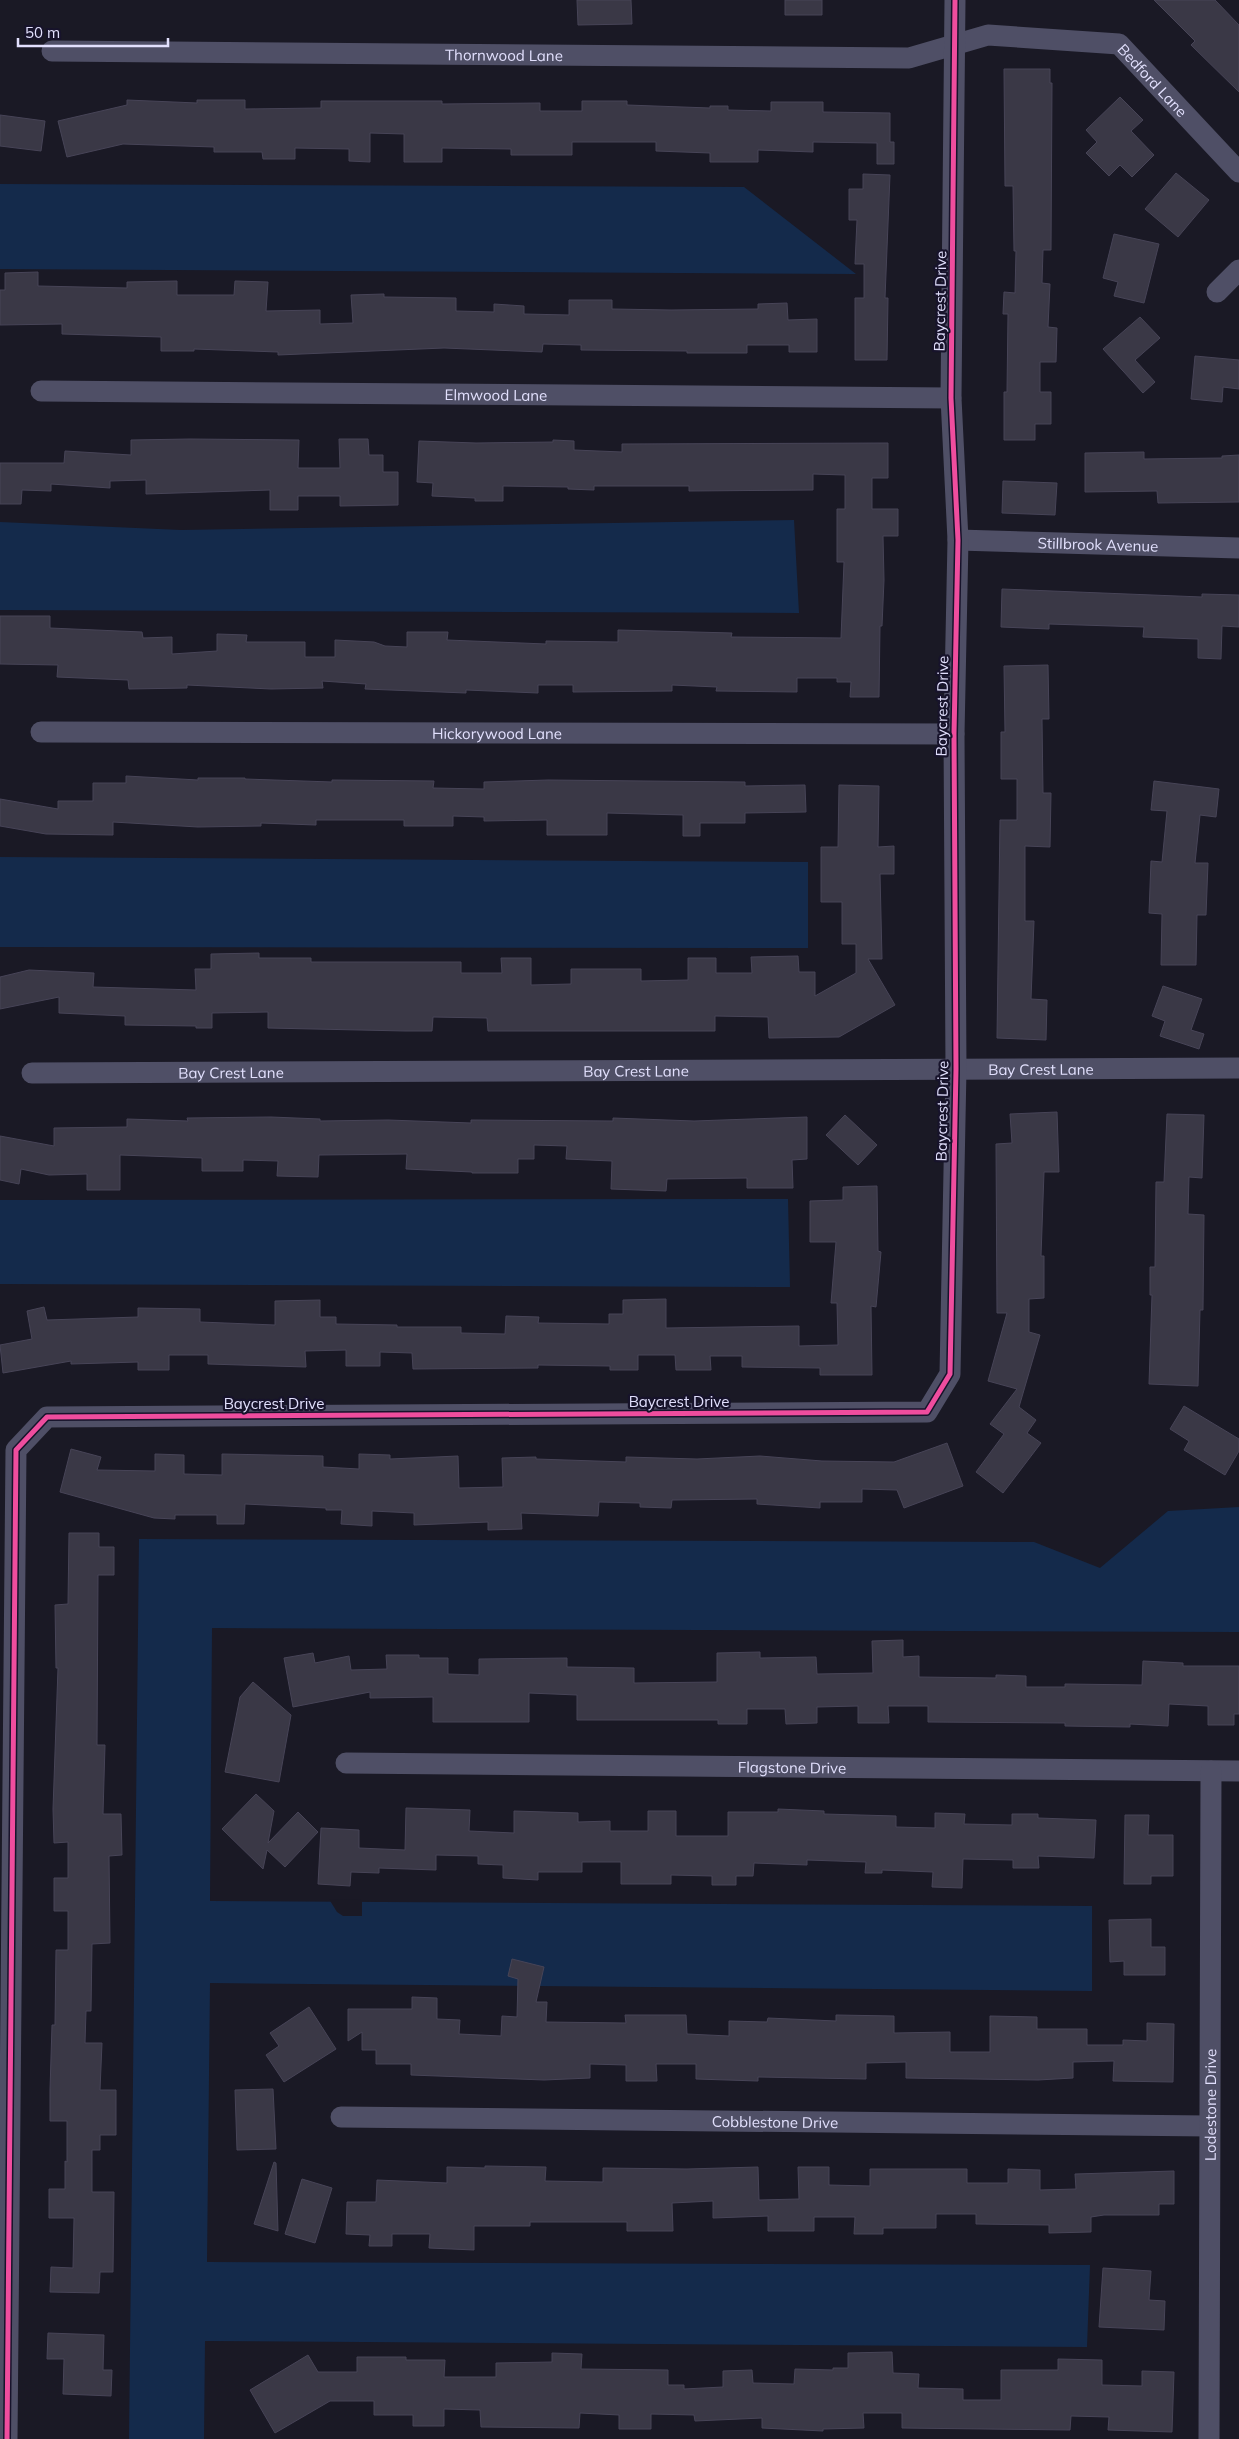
<svg xmlns="http://www.w3.org/2000/svg" width="1239" height="2439" viewBox="0 0 1239 2439" font-family="Mulish,sans-serif">
<rect width="100%" height="100%" fill="#1a1925"/>
<path fill="#142a4b" d="M0,184l744,3 112,87 -856,-5z
M794,520l5,93 -799,-3v-88l181,8z
M0,857l808,5v86l-808,-1z
M788,1199l2,88 -790,-3v-84z
M1239,1507v125l-1027,-4 -2,273 882,5v85l-882,-8 -3,279 883,3 -3,82 -882,-6 -1,98h-75l10,-900 895,3 66,26 68,-57z"/>
<path fill="#1a1925" d="M329,1899l33,1v16h-19l-6,-4z"/>
<path fill="#3a3846" stroke="#474457" d="M577,0h54l1,24 -54,1z
M785,0h37v15h-37z
M1154,0h61l24,25v67l-48,-47 4,-4z
M1004,69h46v14h2l-1,167h-8l-1,33 8,1 -2,43 9,1 -1,34h-16v30h11v32h-16v16h-31v-48h3l1,-78h-5l1,-22 11,1 1,-42h-2l-1,-65h-8z
M1120,97l23,23 -12,11 23,24 -22,22 -12,-12 -11,11 -23,-23 11,-11 -11,-12z
M127,100l70,3v-3h48v9l76,-1v-7h121v3l98,-1v8h42v-10h45v4l83,3v-2h18v4l43,1v-9h52v10l67,1v29h4v22h-17v-21l-64,-1v10l-55,-2v12h-48v-9l-54,-2v-9h-84v13h-61v-6l-69,-1v14h-38v-28l-34,-1v29l-21,-1v-12l-54,-1v11h-32l-1,-7h-48v-5l-91,-3 -56,13 -9,-36 69,-16z
M0,115l45,6 -4,30 -41,-5z
M1176,173l33,27 -31,37 -33,-28z
M863,174l27,1 -5,123h3l-1,62h-32v-62h9v-34h-9l2,-44h-8v-31h14z
M1114,234l45,10 -15,59 -30,-7 4,-14 -15,-4z
M38,272v14l89,2v-6l50,-1v14h57l1,-14 33,1 -2,29 54,-1v14l33,-1 -2,-28 33,-1v3l72,1v13l38,1v-8l30,2v8l45,1v-15h43v9l59,1 87,-1v-5l29,-1 1,17 29,-1v33h-28v-7h-42v8h-60v-2l-106,-1v-5l-38,-1 -1,8 -98,-4 -166,7v-3l-84,-3v2h-33v-14l-99,-3v-10l-62,1v-35h5v-17z
M1140,317l20,21 -25,22 20,22 -12,11 -40,-44z
M1195,356l44,4v29l-16,-2 -1,15 -31,-3z
M190,439l109,1 -1,28h42l-1,-29h29l1,16h14v17h15v33l-58,1v-10h-42v14h-28v-20l-124,4v-14l-36,1v7l-59,-4v7l-29,-1 -1,14h-21v-41h64l1,-12 66,4v-15z
M553,440l21,1v9l48,2v-8l266,-1v35h-16v31h26v27h-15l1,44 -2,46h-2l-1,71h-29l1,-15h-14v-4h-40v14l-81,-1 1,-4 -45,-2v6l-99,1v-7h-35v8l-72,-3v3l-101,-4 1,-5 -44,-3 1,7 -52,1 -84,-4v3l-58,1 -1,-9 -71,-3 1,-12 -58,-1v-48h50v12l92,4 1,6 29,-1v17l45,-3v-17l30,1 -1,7h59v15h30v-17l39,2 11,4 22,1v-15h41l-1,8 99,4v-3l72,1v-12l114,3 -1,4 110,1 3,-76h-7v-53h8v-34l-32,-1v16l-124,1v-5h-95v4l-26,-1v-2l-65,-1v15h-28v-3l-43,-2 1,-13 -16,-1 2,-41 57,2 77,-1z
M1144,452v7l78,-1v-2l17,-1v47l-81,1 -1,-12 -72,1v-39z
M1003,481l54,2 -2,32 -53,-2z
M1002,589l200,8v-3l37,1v32l-17,-1 -1,33 -23,-1v-19l-55,-2 1,-10 -95,-3v5l-48,-2z
M1048,665l1,54h-7l1,74h8l-1,54 -25,-1v75h9l-3,78 16,1 -1,40 -49,-2 3,-218h17v-41h-16v-47h4l-1,-66z
M126,776l72,4v-2h47v1l87,3v-2l102,1 -1,7 51,1v-7l64,-2 197,2v4l60,-1 1,27 -61,1v10h-45v13h-17v-21l-76,-2v22h-60v-15l-63,1v-4l-31,-1v10h-49v-6h-88v5l-55,-2v3l-63,1 -85,-5v13l-67,-1 -46,-8v-27l58,10v-8h35v-18h33z
M1154,781l65,8 -3,28 -16,-2 -5,48h13l-2,52h-9l-1,50h-35l1,-51 -13,-1 2,-52 11,1 5,-51 -16,-1z
M839,785l40,1 -1,61 16,-1v28h-14l2,85h-14l27,46 -56,32 -70,1 -1,-21 -53,-1v15h-227l-1,-13 -54,-1 -1,14h-27l-137,-3v-16l-56,1v15h-16v-2l-71,-1v-9l-66,-3v-16l-59,12v-32l29,-7 65,3 -1,14 103,3 -1,-21h16v-15l48,-1v5h52v4h150v11h41l-1,-15h30v27l40,-1v-15h70v12l47,-1v-22h28v15h36l-1,-16 47,-1 1,16h16v24l41,-23v-29h-14v-42h-21v-55h17z
M1163,986l39,13 -11,31 13,4 -5,15 -39,-13 5,-15 -13,-5z
M1057,1112l2,60h-15l-3,84h3v42l-15,1v33l11,3 -21,72 17,13 -9,13 14,10 -38,50 -27,-21 28,-38 -14,-10 27,-35 -29,-8 19,-68h-10l-1,-169 16,-1 -2,-29z
M1167,1114l37,1 -2,63 -13,-1 -1,37 16,1 -1,95h-3l-2,76 -49,-2 3,-89h-2v-28h5l1,-85h8z
M845,1115l32,30 -19,20 -32,-30z
M271,1117l49,2v2l68,-1 83,3v-3l142,1v-3l81,3 113,-4v42l-15,1 1,28h-46v-10l-80,1 -1,12 -55,-2 1,-28 -46,-2 1,-13 -33,-1v14h-16v14h-46v-1l-66,-3 1,-15 -88,1 -1,22 -41,-1 1,-15 -35,-1v11h-41v-13l-82,-3v35h-33v-16l-38,1 -28,-6 -2,15 -19,-4v-44l54,10v-18l73,-1v-8l61,2 -1,-3z
M877,1186l1,65 3,1 -5,55 -5,-1 1,69h-52v-7l-78,-1v-11h-32l1,14h-35l-1,-15h-37v15h-28v-4l-72,-1v3l-125,1 -1,-16 -32,-1v14h-34v-16l-41,1 1,16 -98,-3v-9h-39v15h-31v-8l-67,2v-3l-68,12 -3,-28 32,-6 -5,-28 17,-4 3,13 91,-3v-9l62,1v13l75,3v-24l45,-1v17h16v7l61,1v2h64v6l44,1 1,-18 33,1 -1,6 71,1v-10h14v-14l43,-1v29l133,-2v20l39,-1 -1,-42h-6l5,-61h-26v-41l33,-1v-13z
M1184,1406l55,33v12l-14,24 -41,-25 5,-9 -19,-12z
M947,1443l16,43 -59,22 -7,-18 -35,-1v13h-42v6l-63,-4v-5l-85,1 -1,8 -31,-1v-4l-41,-1 -1,14 -77,-3 1,16 -34,1v-8l-74,3v-12l-42,-2v15l-31,-2 1,-14h-16v-2l-81,-4 -1,20h-27v-9h-42v4l-21,-1 -94,-26 11,-43 30,8 -4,13 58,1v-17l29,1v19l38,1v-21l101,2v11l36,2v-15l31,1v4l68,-3 1,32 44,-1 -1,-29 34,-1v2l90,3v-5l71,2 63,-3 62,5 72,1z
M69,1533h30v14h15v28h-16l-1,170h8l-2,69h18l1,41 -13,1 1,87 -18,1 -1,67h-5l-1,32h17l-2,47h16v45h-16v15h-8v42h22l-1,80h-13l-1,21 -49,-1 1,-25 22,1 1,-50h-25v-29h16v-28l2,1v-41h-17v-31l2,-65h3l1,-75h12v-39h-14v-33h14v-36l-14,1 -1,-34 5,-141h-2l-1,-63 13,-1z
M903,1640v17l16,-1v21l77,1v-3l30,1v11h39v-3l77,1 1,-24 40,2v3h56v48h-5v11h-26v-19l-39,-2 -1,22 -38,-2v3l-65,-1v-3l-137,-1v-16h-40l1,17h-31v-17l-41,1v16l-31,1 -1,-15h-38v15h-29v-4h-141v-25l-48,-2v29h-96v-25l-63,1v-6l-77,15 -9,-49 29,-5 2,10 34,-7 2,14 36,-1 -1,-14h33v3h29v16l31,1v-16l88,-1v9l67,1v15l83,-1v-29l43,-1v6l56,-1 1,17 56,-1 -1,-32z
M253,1682l38,33 -12,67 -54,-10 15,-75z
M256,1794l18,17 -6,32 30,-31 20,20 -33,35 -18,-17 -4,19 -41,-40z
M406,1808l64,2 -1,21 45,2v-22l64,2v9l32,-1v10h38v-20h28v25h52v-24h50v-3l46,2v3l72,2v11l39,1v-15l30,1 -1,10 48,1v-11h26v4l58,2 -2,38 -56,-2 1,12h-26v-8l-50,-1 -1,29 -30,-1 1,-15 -51,-2v3h-17l1,-11 -59,-2v5l-53,-2 -1,13h-17v9h-24v-9l-41,-1v9h-50v-22h-39v10h-44v8l-35,-2v-13l-25,-1v-8l-42,-1v15l-57,-2v5l-28,-1 -1,14 -32,-2 3,-56 38,2v18l46,2z
M1125,1815h24l-1,20h25v41h-22v8h-27z
M1151,1919v28h14v28h-41v-14l-14,1 -1,-42z
M512,1959l32,8 -8,35h11l-1,20 80,1 -1,-8h61l1,19 42,2v-15l38,1 1,-4 68,3v-6l58,1v17l56,-1v20h40v-36l47,1v12h50v16h36v-5l24,1v-18l27,1 -1,58 -60,-1 1,-20 -41,1v16l-35,2 -132,-2v-16l-40,1v16l-108,-2v4l-62,-2v-15h-40l1,17h-31v-16l-36,-1v14l-46,2 -133,-5v-11h-35v-14h-14v-18l-14,9v-32h64v-12l25,1v21l23,1 -1,14 42,2 1,-20 15,1 1,-38 -10,-3z
M309,2007l27,42 -52,33 -18,-27 13,-9 -9,-13z
M273,2089l3,60 -39,1 -2,-60z
M274,2162l2,1 2,68 -24,-7z
M485,2166l61,1 -1,14 58,1v-14l84,1 71,-2 1,33 40,-1 -1,-32h31v18l41,1v-17h97v14h41v-14l32,1v20l36,-1 -1,-15 99,-3v33h-15v11h-55l-13,2v15l-42,1v-8l-73,-1v-10h-40v14h-53v6h-29l1,-17h-41v14h-46v-15l-55,2v-17l-41,2 1,28h-46v-9h-97v4h-56v24l-45,-2 1,-14h-38v12h-23l1,-11 -24,-1 1,-32h29l1,-22 70,3v-16l38,1z
M302,2179l30,9 -17,55 -30,-9z
M1103,2268l48,3 -2,29 16,1 -1,29 -65,-3z
M48,2333l56,2 -1,35h9l-1,26 -48,-2 1,-35h-17z
M892,2352l1,21 26,1 -1,14 45,1v11h38v-30h57v-11l44,1v25l40,1v-15l32,1 -2,60 -64,-2 1,-13 -38,-1 -1,14 -168,-2v-15h-39l1,15 -41,1v2l-61,-3v-10l-67,3 -1,-6 -43,-1v15h-32v-14l-39,-2 -1,15 -98,-1 -1,-17 -36,-1v17h-31v-11h-39v-14h-44l-55,32 -25,-43 58,-35 10,17h39v-15h49v3h39l-1,17h52v-14l56,-1v-9l30,1 -1,15 87,1v15h16v4l39,-2v-16l29,-1 1,13 41,1 1,-15 38,1v-2h15v-15z"/>
<g fill="none" stroke-linecap="round" stroke-linejoin="round">
<g stroke="#4f4f66" stroke-width="21">
<path id="s1" d="M52,51l857,7 79,-23 131,9 120,128"/>
<path d="M1217,292l22,-22"/>
<path id="s2" d="M41,391l910,7"/>
<path id="s3" d="M958,540l281,8"/>
<path id="s4" d="M41,732l913,2"/>
<path id="s5" d="M32,1073l1207,-5"/>
<path id="s6" d="M346,1763l893,8"/>
<path id="s7" d="M341,2117l868,9"/>
<path d="M7,2439l9,-989 31,-33 880,-5 23,-38 6,-305 -2,-335 4,-194 -7,-142 4,-398"/>
<path id="s8" d="M1209,2439l2,-668"/>
</g>
<g stroke="#17132b" stroke-width="8">
<path id="cycleway" d="M7,2439l9,-989 31,-33 880,-5 23,-38 6,-305 -2,-335 4,-194 -7,-142 4,-398"/>
</g>
<use href="#cycleway" stroke="#ef4d9e" stroke-width="5"/>
</g>
<g text-anchor="middle" dominant-baseline="central" stroke-width="4.5" stroke-linejoin="round" paint-order="stroke">
<g font-size="15" fill="#e2e0fd" stroke="#17132b">
<text stroke="none"><textPath href="#s1" startOffset="452">Thornwood Lane</textPath></text>
<text stroke="none"><textPath href="#s1" startOffset="1120">Bedford Lane</textPath></text>
<text transform="translate(940 301) rotate(-89)">Baycrest Drive</text>
<text stroke="none"><textPath href="#s2" startOffset="455">Elmwood Lane</textPath></text>
<text stroke="none"><textPath href="#s3" startOffset="140">Stillbrook Avenue</textPath></text>
<text transform="translate(942 706) rotate(-89)">Baycrest Drive</text>
<text stroke="none"><textPath href="#s4" startOffset="456">Hickorywood Lane</textPath></text>
<text stroke="none"><textPath href="#s5" startOffset="1009">Bay Crest Lane</textPath></text>
<text stroke="none"><textPath href="#s5" startOffset="604">Bay Crest Lane</textPath></text>
<text stroke="none"><textPath href="#s5" startOffset="199">Bay Crest Lane</textPath></text>
<text transform="translate(942 1111) rotate(-89)">Baycrest Drive</text>
<text x="679" y="1401">Baycrest Drive</text>
<text x="274" y="1403">Baycrest Drive</text>
<text stroke="none"><textPath href="#s6" startOffset="446">Flagstone Drive</textPath></text>
<text stroke="none"><textPath href="#s8" startOffset="334">Lodestone Drive</textPath></text>
<text stroke="none"><textPath href="#s7" startOffset="434">Cobblestone Drive</textPath></text>
</g>
</g>
<path d="M18 38v8h150v-8" fill="none" stroke="#e2e0fd" stroke-width="2.5"/>
<text x="25" y="38" font-size="15" fill="#e2e0fd" stroke="#17132b" stroke-width="4" paint-order="stroke">50 m</text>
</svg>
